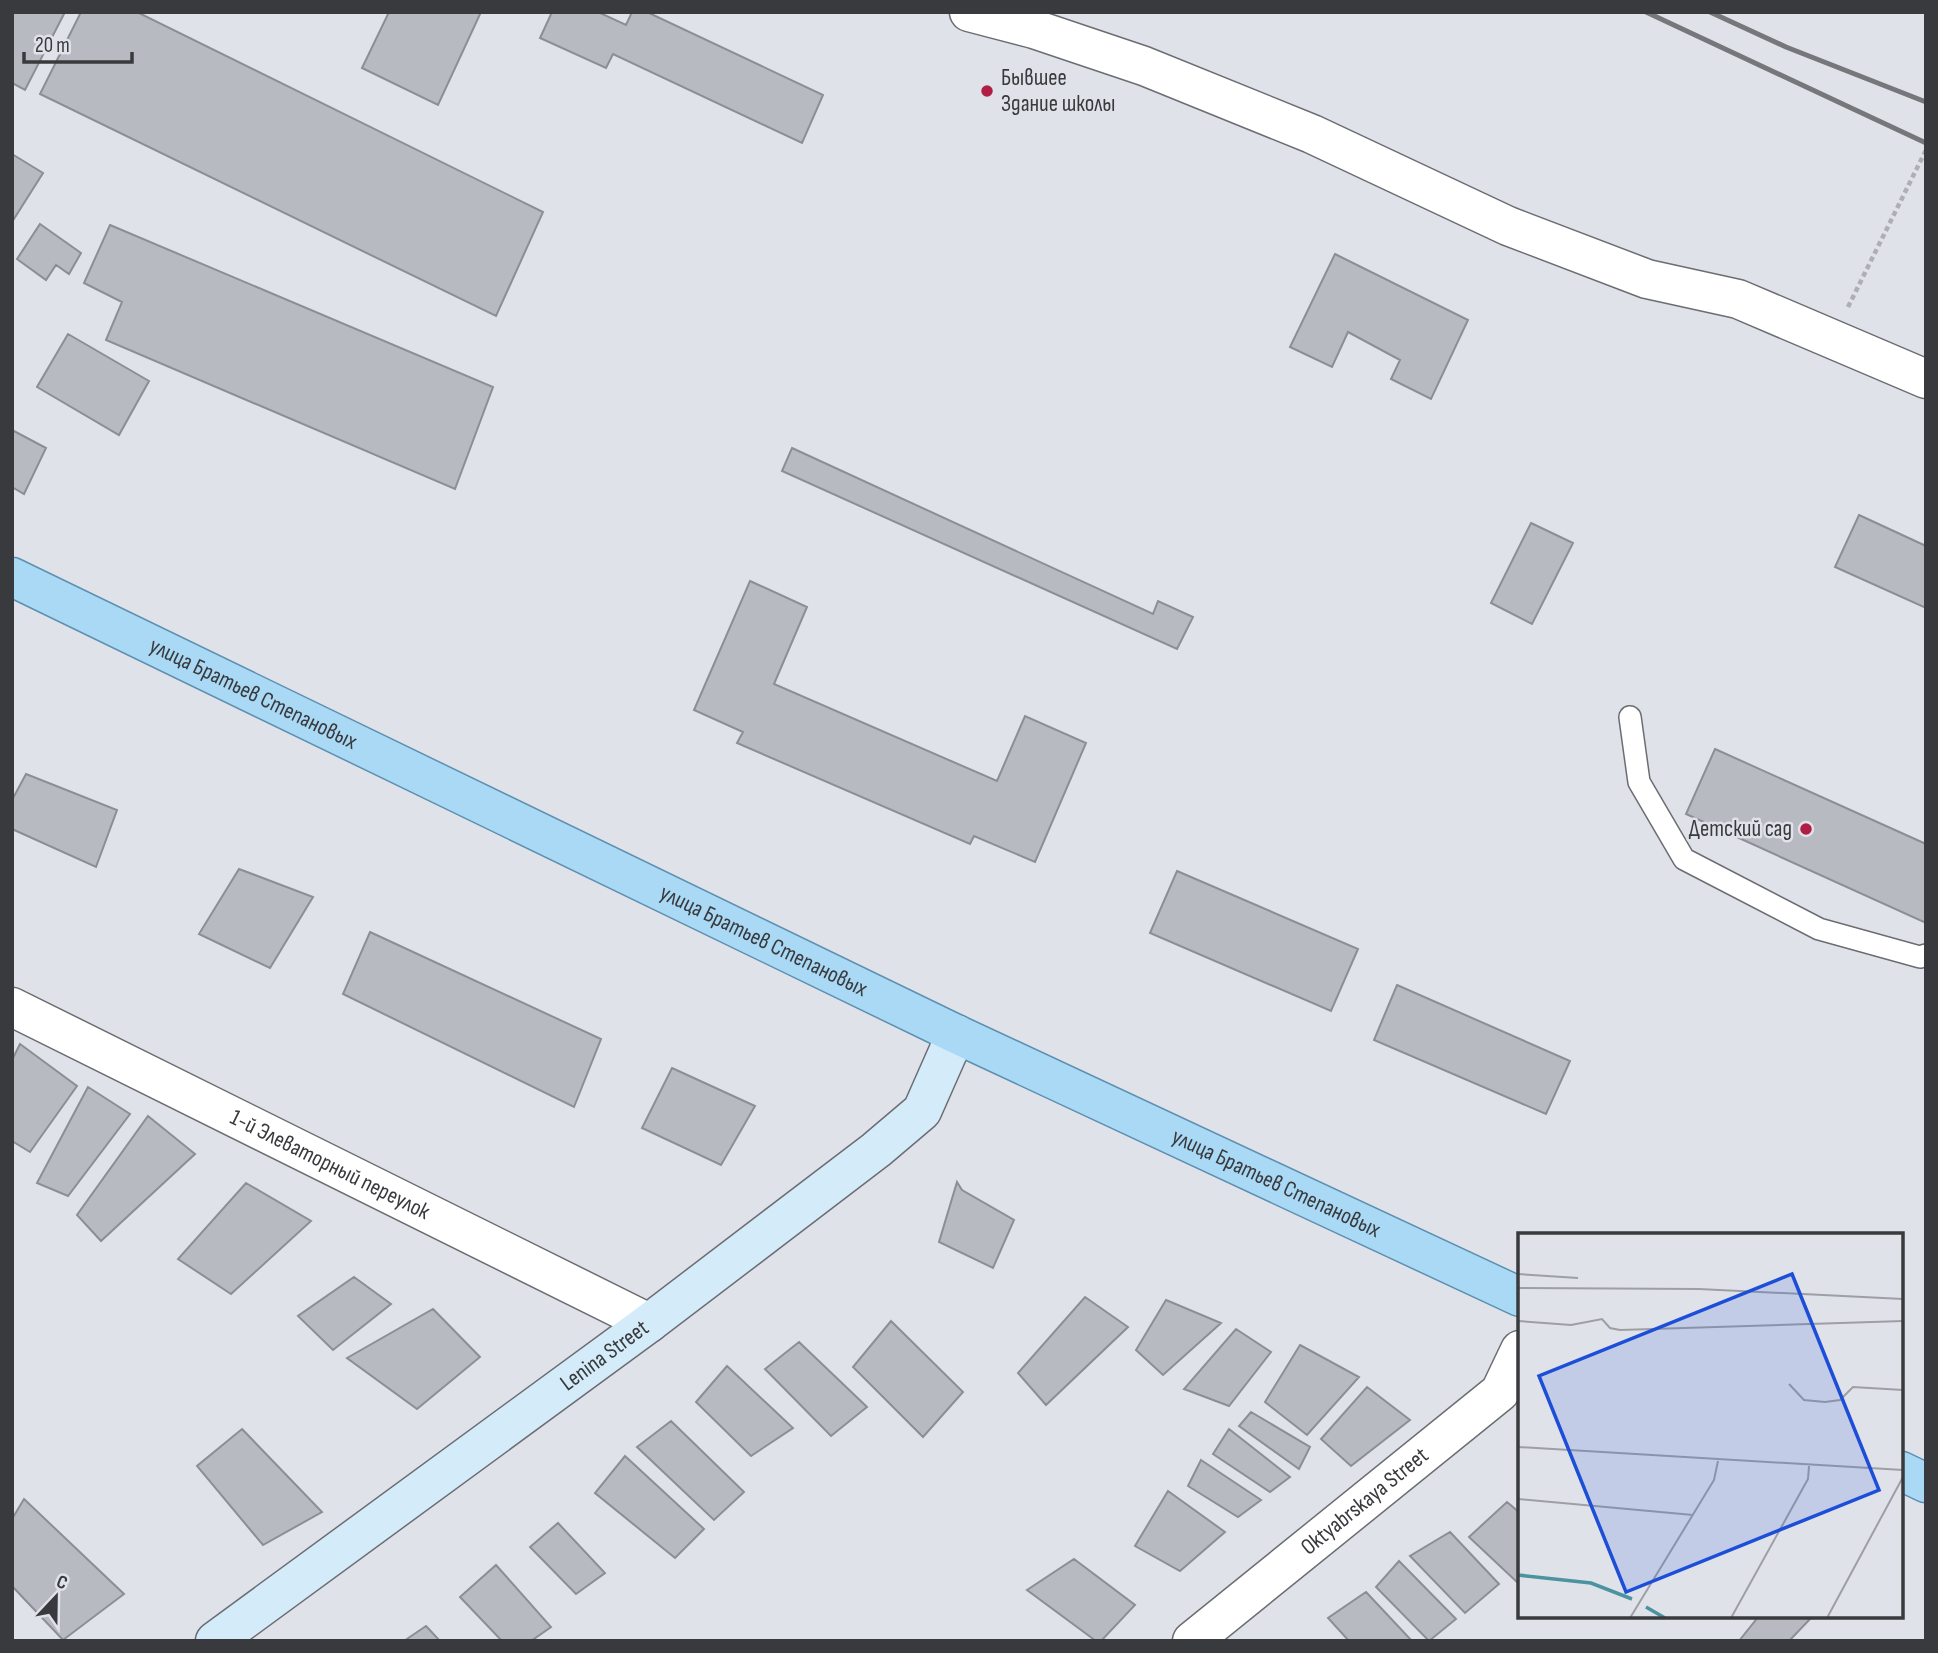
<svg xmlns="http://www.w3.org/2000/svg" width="1938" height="1653" viewBox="0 0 1938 1653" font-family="'Sofia Sans Condensed',sans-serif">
<rect width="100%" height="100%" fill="#e0e2e9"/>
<path fill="#b8bac1" stroke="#8c8e95" stroke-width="2" d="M12,12h53l-40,78 -13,-7z
M81,12h56l406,200 -47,104 -456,-222z
M389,12h92l-43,93 -76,-37z
M552,12h46l28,13 6,-13h15l176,83 -21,48 -189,-89 -7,14 -66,-30z
M12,154l31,19 -31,49z
M40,224l41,29 -12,21 -13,-9 -10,15 -29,-21z
M110,225l383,162 -38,102 -349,-149 16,-38 -38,-19z
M1335,254l133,66 -37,79 -40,-20 9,-19 -52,-28 -16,35 -42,-20z
M68,334l81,47 -30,54 -82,-48z
M12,430l34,18 -22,46 -12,-7z
M792,448l361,166 5,-13 35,16 -16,32 -395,-178z
M1859,515l67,31v62l-91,-41z
M1531,523l42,20 -41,81 -41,-21z
M750,581l57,26 -33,77 223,97 28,-65 61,27 -51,119 -61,-26 -4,8 -233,-101 6,-11 -49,-22z
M1715,749l211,95v79l-240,-109z
M26,774l91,36 -21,57 -84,-38v-29z
M239,869l74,28 -43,71 -71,-34z
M1177,871l181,78 -27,62 -181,-78z
M370,932l231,107 -27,68 -231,-113z
M1397,985l173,76 -24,53 -172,-74z
M20,1044l57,42 -47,66 -18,-11v-81z
M672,1068l83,38 -34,59 -79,-37z
M88,1087l42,27 -62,82 -31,-13z
M148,1116l47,38 -94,87 -24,-26z
M957,1182l5,8 52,30 -21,48 -54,-26z
M246,1183l65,38 -80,73 -53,-35z
M354,1277l37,27 -58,46 -35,-34z
M1085,1297l43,30 -82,78 -28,-32z
M1166,1300l55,23 -58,52 -27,-25z
M433,1309l47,48 -63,52 -70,-51z
M891,1321l72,71 -40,45 -70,-70z
M1236,1329l35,23 -42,54 -45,-17z
M799,1342l68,65 -36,29 -66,-67z
M1300,1345l59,32 -52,58 -42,-33z
M727,1366l66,62 -42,28 -55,-54z
M1367,1387l43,33 -59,46 -30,-27z
M1251,1412l59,35 -11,22 -60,-43z
M671,1421l73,71 -30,28 -77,-73z
M242,1429l80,83 -59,33 -66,-79z
M1229,1429l61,48 -20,15 -57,-38z
M625,1456l79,73 -29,29 -80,-65z
M1201,1460l60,40 -23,17 -50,-31z
M1168,1491l57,41 -45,39 -45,-25z
M24,1499l100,95 -61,46 -51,-54v-67z
M1507,1502l13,11 -1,71 -50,-47z
M558,1523l47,50 -29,21 -46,-47z
M1450,1532l49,52 -34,29 -55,-57z
M1074,1559l61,46 -34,36h-5l-69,-51z
M1399,1561l57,58 -27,22 -53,-54z
M496,1565l55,62 -20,14h-29l-42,-44z
M1366,1592l46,49h-63l-21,-23z
M1759,1616h54l-24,25h-50z
M426,1626l14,15h-36z"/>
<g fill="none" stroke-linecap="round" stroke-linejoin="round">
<g stroke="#6b6d73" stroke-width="24">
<path id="service" d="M1630,717l9,65 45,77 135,70 101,28 6,-2"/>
</g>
<g stroke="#6b6d73" stroke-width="41">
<g id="minor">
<path d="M969,12l65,17 110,37 168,68 196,92 139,53 91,20 188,80"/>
<path id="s1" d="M12,1007l637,316"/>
<path id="s2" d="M1192,1641l308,-249 20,-42"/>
</g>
</g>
<g stroke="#6b6d73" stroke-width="41">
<g id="secondary">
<path id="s3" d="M215,1641l434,-318 227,-173 46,-39 34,-77"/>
</g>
</g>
<g stroke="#5d90b0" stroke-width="41">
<g id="primary">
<path id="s4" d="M12,577l944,457 564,263"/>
<path d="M1901,1471l25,12"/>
</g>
</g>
<path stroke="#aeafb5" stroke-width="4.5" stroke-dasharray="5 3.5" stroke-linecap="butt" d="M1848,307l78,-157"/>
<use href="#service" stroke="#fff" stroke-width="21"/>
<use href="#minor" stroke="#fff" stroke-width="38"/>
<use href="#secondary" stroke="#d4ecfa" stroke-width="38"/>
<use href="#primary" stroke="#a9d9f5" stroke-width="38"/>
<path stroke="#75777b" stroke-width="5" d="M1646,12l280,131
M1710,12l76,35 140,55"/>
</g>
<g fill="#b01e46" stroke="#e0e2e9" stroke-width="2.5">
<circle cx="987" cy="91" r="7"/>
<circle cx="1806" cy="829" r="7"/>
</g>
<g text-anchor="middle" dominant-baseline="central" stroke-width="5" stroke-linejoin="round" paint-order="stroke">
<g font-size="23" fill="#393a3d" stroke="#e0e2e9" text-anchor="start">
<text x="1001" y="78">Бывшее<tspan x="1001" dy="26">Здание школы</tspan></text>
<text x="1792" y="829" text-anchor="end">Детский сад</text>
</g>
<g font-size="23" fill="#393a3d" stroke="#e0e2e9">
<text stroke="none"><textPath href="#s4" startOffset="268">улица Братьев Степановых</textPath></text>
<text stroke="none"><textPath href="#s4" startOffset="835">улица Братьев Степановых</textPath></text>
<text stroke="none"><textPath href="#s1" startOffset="355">1-й Элеваторный переулок</textPath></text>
<text stroke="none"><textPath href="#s4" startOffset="1402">улица Братьев Степановых</textPath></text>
<text stroke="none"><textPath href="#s3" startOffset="483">Lenina Street</textPath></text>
<text stroke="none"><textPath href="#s2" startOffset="222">Oktyabrskaya Street</textPath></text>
</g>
</g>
<g transform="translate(1518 1233)">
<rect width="385" height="385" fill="#e0e2e9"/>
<path fill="none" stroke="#4b939f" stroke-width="3.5" d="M0,342l73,8 41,16M128,374l19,11"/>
<path fill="none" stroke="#9d9fa4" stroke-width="2" d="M0,41l60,4M0,55l181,1 204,10M0,88l53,4 31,-6 8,9 10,2 283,-9M271,151l15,16 21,2 15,-2 13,-13 50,3M0,214l385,23M0,266l175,16M112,385l84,-138 4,-19M213,385l77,-139 1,-13M309,385l76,-141"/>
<path fill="#1d4ed8" fill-opacity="0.15" stroke="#1d4ed8" stroke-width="3.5" d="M274,41l87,216 -253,102 -87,-216z"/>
<rect width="385" height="385" fill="none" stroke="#393a3d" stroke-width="3.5"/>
</g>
<rect width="1938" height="1653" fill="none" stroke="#393a3d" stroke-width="28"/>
<g transform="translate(56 1597) rotate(22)" stroke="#e0e2e9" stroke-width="5" paint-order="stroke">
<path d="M0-5L12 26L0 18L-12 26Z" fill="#393a3d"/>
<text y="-10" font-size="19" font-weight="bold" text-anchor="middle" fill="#393a3d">С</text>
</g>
<path d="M24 52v10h108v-10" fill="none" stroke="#393a3d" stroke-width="3.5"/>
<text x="35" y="52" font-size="21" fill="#393a3d" stroke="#e0e2e9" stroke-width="5" paint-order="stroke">20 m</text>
</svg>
